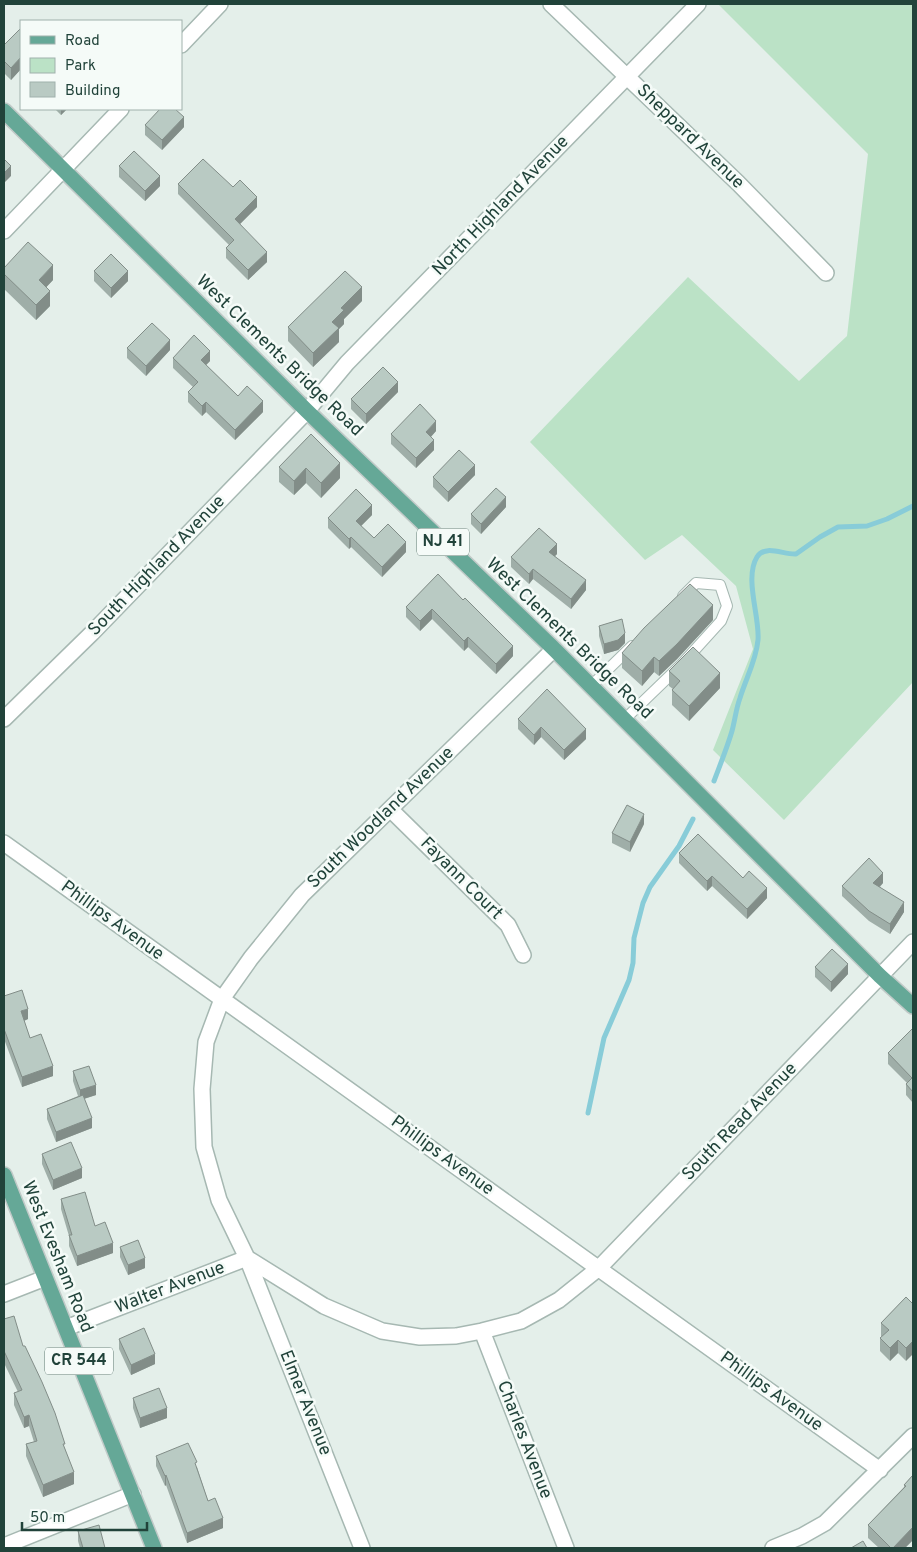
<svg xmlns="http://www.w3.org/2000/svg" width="917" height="1552" viewBox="0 0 917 1552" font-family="Overpass,sans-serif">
<rect width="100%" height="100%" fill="#e4efea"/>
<path fill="#bbe2c6" d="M718,4h195v678l-129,138 -71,-70 40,-101 -17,-63 -54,-51 -37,25 -115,-118 158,-165 111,104 48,-45 21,-182z"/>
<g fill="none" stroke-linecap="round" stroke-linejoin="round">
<path stroke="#88ccd8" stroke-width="5" d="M714,781c6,-16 13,-33 18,-50 3,-11 4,-22 8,-33 6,-20 16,-37 18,-58 2,-23 -14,-62 -1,-83 8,-13 27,-2 39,-3l24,-17 18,-10 29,-1 20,-7 26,-13
M588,1113l16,-75 25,-58 4,-17 1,-25 9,-35 7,-16 29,-41 14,-27"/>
<g stroke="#a6b8b2" stroke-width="12">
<path id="service" d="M591,686l41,-40
M625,719l57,-55 39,-43 6,-15 -7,-21 -24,-2 -13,13"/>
</g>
<g stroke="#a6b8b2" stroke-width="18">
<path id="minor" d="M551,4l187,179 88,90
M181,45l39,-41
M4,231l117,-122
M554,649l-252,246 -51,63 -29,41 -16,43 -4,47 2,58 15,53 28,58 77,48 58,25 38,6 36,-1 26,-5 39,-10 38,-21 40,-32 314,-326
M4,719l88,-86 215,-222 40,-48 351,-359
M390,809l118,116 15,30
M4,843l876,627
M4,1294l41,-16
M66,1328l181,-70 115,290
M482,1331l84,217
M4,1546l129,-52
M773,1548l29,-12 23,-13 88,-87"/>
</g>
<g stroke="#c1cac8" stroke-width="18">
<path id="primary" d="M4,111l303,300 247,238 326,327 33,30
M4,1175l150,373"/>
</g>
<use href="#service" stroke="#fff" stroke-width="10"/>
<use href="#minor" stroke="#fff" stroke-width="15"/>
<use href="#primary" stroke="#65a897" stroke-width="15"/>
</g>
<path fill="#9faea8" d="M4,45l17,24 -10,11 -7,-7z
M55,109h12l-6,6z
M145,125l39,2 -22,23 -17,-15z
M119,166l41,20 -15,15 -26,-24z
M178,184l79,23 -17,17 27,38 -19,18 -22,-22v-10l3,-3 -51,-51z
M4,268l49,12 -7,7 4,19 -14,14 -32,-31z
M94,271l34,10 -17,17 -17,-17z
M362,301l-18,18v5l-5,5v13l-26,25 -25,-26v-14z
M127,348l43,2 -24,26 -19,-18z
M173,358l37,3 -4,4 32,31 25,16 -28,28 -29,-28 -4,4 -14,-14v-10l5,-5 -20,-19z
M398,392l-32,32 -15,-15v-10z
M436,431l-5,6 3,13 -18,18 -25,-24v-10z
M311,434l29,44 -19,20 -15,-15 -12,12 -15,-13v-15z
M475,475l-27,27 -15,-15v-10z
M506,507l-25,27 -10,-10v-10z
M372,515l-11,11 13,12 32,14 -24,25 -31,-30 -2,2 -21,-21v-10z
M557,554l-2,2 31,34 -15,19 -38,-30 -4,5 -18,-17v-10z
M438,574l75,82 -17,18 -28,-27 -4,4 -32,-32 -12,12 -14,-14v-10z
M713,620l-36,39 -18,17 -5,-4 -12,14 -20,-18v-15z
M599,626l26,17 -7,7 -14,4 -5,-18z
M669,671l51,17 -31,33 -17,-16v-15l1,-1 -4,-3z
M518,719l68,20 -22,21 -23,-23 -7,8 -16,-16z
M644,824l-14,28 -18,-9v-10z
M679,853l64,25 24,20 -20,21 -35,-33 -5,5 -28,-28z
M883,883l-3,4 24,25 -14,22 -21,-13 -27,-25v-10z
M815,967l33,7 -17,18 -16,-15z
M4,996l24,23 -4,2 6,17 23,38 -31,11 -18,-48z
M913,1030v73l-7,-8v-11l1,-1 -19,-19v-11z
M73,1071l23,24 -12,4 8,29 -36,14 -9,-23v-10l31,-13 -5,-15z
M42,1154l40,24 -29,12 -11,-26z
M61,1199l34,27 18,27 -36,13 -8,-20v-10l-8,-27z
M120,1247l25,21 -17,7 -8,-18z
M906,1297v64l-8,-8 -8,8 -10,-10v-13l2,-1 -1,-1v-13z
M4,1319l19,27 42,103 9,35 -31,13 -17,-41v-12l8,-2 -5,-16 -5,2 -10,-23v-12l4,-1 -14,-29z
M119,1339l36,25 -24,11 -12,-26z
M133,1398l34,20 -27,10 -7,-20z
M156,1456l41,11 11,34 15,27 -36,15 -21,-58 -1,1 -9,-20z
M913,1475v65l-8,8h-26l-11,-10v-13l36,-38v-2z
M78,1531l27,17h-25l-2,-7z"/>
<path fill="#828d88" d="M21,57v12l-10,11v-12z
M61,109h6l-6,6z
M184,117v10l-22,23v-10z
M11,166v10l-7,7v-10z
M160,176v10l-15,15v-10z
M257,197v10l-22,22v-10z
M267,252v10l-19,18v-10z
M53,265v15l-14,15v-15z
M128,271v10l-17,17v-10z
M362,287v14l-18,18v5l-5,5v13l-26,25v-14l19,-31 9,-14z
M50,291v15l-14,14v-15z
M170,340v10l-24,26v-10z
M210,351v10l-9,9v-10z
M398,382v10l-32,32v-10z
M263,401v11l-28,28v-10z
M206,402v10l-4,4v-10z
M436,421v10l-10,11v-10z
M434,440v10l-18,18v-10z
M340,463v15l-19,20v-15z
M475,465v10l-27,27v-10z
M306,468v15l-12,12v-14z
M506,497v10l-25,27v-10z
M372,505v10l-16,16v-10z
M351,537v10l-2,2v-10z
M406,542v10l-24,25v-10z
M557,544v10l-8,8v-10z
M533,569v10l-4,5v-10z
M586,580v10l-15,19v-10z
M713,605v15l-36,39 -18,17v-15z
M432,609v10l-12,12v-10z
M625,633v10l-7,7 -14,4v-10z
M468,637v10l-4,4v-10z
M513,646v10l-17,18v-10z
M654,657v15l-12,14v-15z
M720,673v15l-31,33v-15z
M541,727v10l-7,8v-10z
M586,729v10l-22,21v-10z
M644,814v10l-14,28v-10z
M883,873v10l-10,10v-10z
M712,876v10l-5,5v-10z
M767,888v10l-20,21v-10z
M904,902v10l-14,22v-10z
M848,964v10l-17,18v-10z
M28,1009v10l-7,3v-11z
M53,1066v10l-31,11v-10z
M96,1085v10l-16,5v-10z
M92,1118v10l-36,14v-10z
M82,1168v10l-29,12v-10z
M113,1243v10l-36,13v-10z
M145,1258v10l-17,7v-10z
M898,1340v13l-8,8v-13z
M913,1341v13l-7,7v-13z
M155,1354v10l-24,11v-10z
M167,1408v10l-27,10v-10z
M29,1415v11l-5,2v-11z
M74,1472v12l-31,13v-12z
M166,1475v10l-1,1v-10z
M223,1518v10l-36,15v-10z
M913,1527v13l-8,8h-12z"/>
<path fill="#b9cac3" stroke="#828d88" d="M21,28v29l-10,11 -7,-7v-16z
M160,109h15l9,8 -22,23 -17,-15z
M134,151l26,25 -15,15 -26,-25z
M4,159l7,7 -7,7z
M203,159l30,28 7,-7 17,17 -22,22 32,33 -19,18 -22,-22 8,-8 -56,-56z
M28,242l25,23 -14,15 11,11 -14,14 -32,-31v-6z
M111,254l17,17 -17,17 -17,-17z
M345,271l17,16 -21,21 3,2 -12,12 7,6 -26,25 -25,-26z
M152,323l18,17 -24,26 -19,-18z
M194,335l16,16 -9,9 37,36 9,-10 16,15 -28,29 -29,-28 -4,4 -14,-14 10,-10 -25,-24z
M383,367l15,15 -32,32 -15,-15z
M420,404l16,17 -10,11 8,8 -18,18 -25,-24z
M311,434l29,29 -19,20 -15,-15 -12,13 -15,-14z
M459,450l16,15 -27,27 -15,-15z
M496,488l10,9 -25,27 -10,-10z
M356,489l16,16 -16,16 18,17 14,-14 18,18 -24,25 -31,-30 -2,2 -21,-21z
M539,528l18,16 -8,8 37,28 -15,19 -38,-30 -4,5 -18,-17z
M438,574l25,26 2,-2 48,48 -17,18 -28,-27 -4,4 -32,-32 -12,12 -14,-14z
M690,584l23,21 -36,39 -18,17 -5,-4 -12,14 -20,-18 22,-25z
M622,619l3,14 -7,7 -14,4 -5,-18z
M693,647l27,26 -31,33 -17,-16 8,-9 -11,-10z
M547,689l39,40 -22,21 -23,-23 -7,8 -16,-16z
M627,805l17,9 -14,28 -18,-9z
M698,834l45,44 6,-7 18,17 -20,21 -35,-33 -5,5 -28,-28z
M869,858l14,15 -10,10 31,19 -14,22 -21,-13 -27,-25z
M832,949l16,15 -17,18 -16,-15z
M22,990l6,19 -7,2 9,27 11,-4 12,32 -31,11 -18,-48v-33z
M912,1029l1,1v62l-7,-8 6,-6 -24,-25z
M89,1066l7,19 -16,5 -7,-19z
M83,1095l9,23 -36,14 -9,-23z
M71,1142l11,26 -29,12 -11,-26z
M85,1192l10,34 10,-4 8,21 -36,13 -8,-21h3l-11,-36z
M138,1240l7,18 -17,7 -8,-18z
M906,1297l7,7v37l-7,7 -8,-8 -8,8 -10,-10 9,-8 -8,-7z
M14,1316l9,30h2l17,36 13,31 10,31h-2l11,28 -31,13 -17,-41 11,-3 -8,-26 -5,2 -10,-24 8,-3 -18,-39v-32z
M144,1328l11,26 -24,11 -12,-26z
M159,1388l8,20 -27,10 -7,-20z
M188,1443l9,19 -2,1 13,38 7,-3 8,20 -36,15 -21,-58 -1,1 -9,-20z
M913,1475v52l-20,21h-2l-23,-23 38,-39 -2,-1z
M99,1525l6,23h-22l-5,-17z
M863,1541l4,7h-16z"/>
<g text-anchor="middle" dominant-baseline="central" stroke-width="5" stroke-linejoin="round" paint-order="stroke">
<g fill="#f5fbf8" stroke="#617a73" stroke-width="1">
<rect x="417" y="528.5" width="52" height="27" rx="4"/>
<rect x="45" y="1347.5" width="68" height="27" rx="4"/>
</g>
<g font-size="16" font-weight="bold" fill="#21433a">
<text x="443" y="542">NJ 41</text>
<text x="79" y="1361">CR 544</text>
</g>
<g font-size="18" fill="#21433a" stroke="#f5fbf8">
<text transform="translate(690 137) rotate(44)">Sheppard Avenue</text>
<text transform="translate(501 206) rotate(-46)">North Highland Avenue</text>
<text transform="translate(279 356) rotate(44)">West Clements Bridge Road</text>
<text transform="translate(157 566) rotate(-46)">South Highland Avenue</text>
<text transform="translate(569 639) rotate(44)">West Clements Bridge Road</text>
<text transform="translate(381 818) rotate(-44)">South Woodland Avenue</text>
<text transform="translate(461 879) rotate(45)">Fayann Court</text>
<text transform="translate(112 921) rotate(36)">Phillips Avenue</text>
<text transform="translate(740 1122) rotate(-46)">South Read Avenue</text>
<text transform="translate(442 1156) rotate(36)">Phillips Avenue</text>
<text transform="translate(57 1257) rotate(68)">West Evesham Road</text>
<text transform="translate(170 1288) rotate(-21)">Walter Avenue</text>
<text transform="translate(771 1392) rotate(36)">Phillips Avenue</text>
<text transform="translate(305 1403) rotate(68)">Elmer Avenue</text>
<text transform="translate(524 1440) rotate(69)">Charles Avenue</text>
</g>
</g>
<rect width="917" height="1552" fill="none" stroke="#21433a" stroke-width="10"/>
<rect x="20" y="20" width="162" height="90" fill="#f5fbf8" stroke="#a0b1ac"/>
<rect x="30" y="36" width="25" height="8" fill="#65a897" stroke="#a0b1ac"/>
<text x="65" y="45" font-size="15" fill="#21433a">Road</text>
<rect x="30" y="58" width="25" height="15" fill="#bbe2c6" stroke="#a0b1ac"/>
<text x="65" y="70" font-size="15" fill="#21433a">Park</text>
<rect x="30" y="82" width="25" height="15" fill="#b9cac3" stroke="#a0b1ac"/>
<text x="65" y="95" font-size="15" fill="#21433a">Building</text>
<path d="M22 1522v8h125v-8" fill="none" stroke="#21433a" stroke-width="2.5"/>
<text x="30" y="1522" font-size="15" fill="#21433a" stroke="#f5fbf8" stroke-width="4" paint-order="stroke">50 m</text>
</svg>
